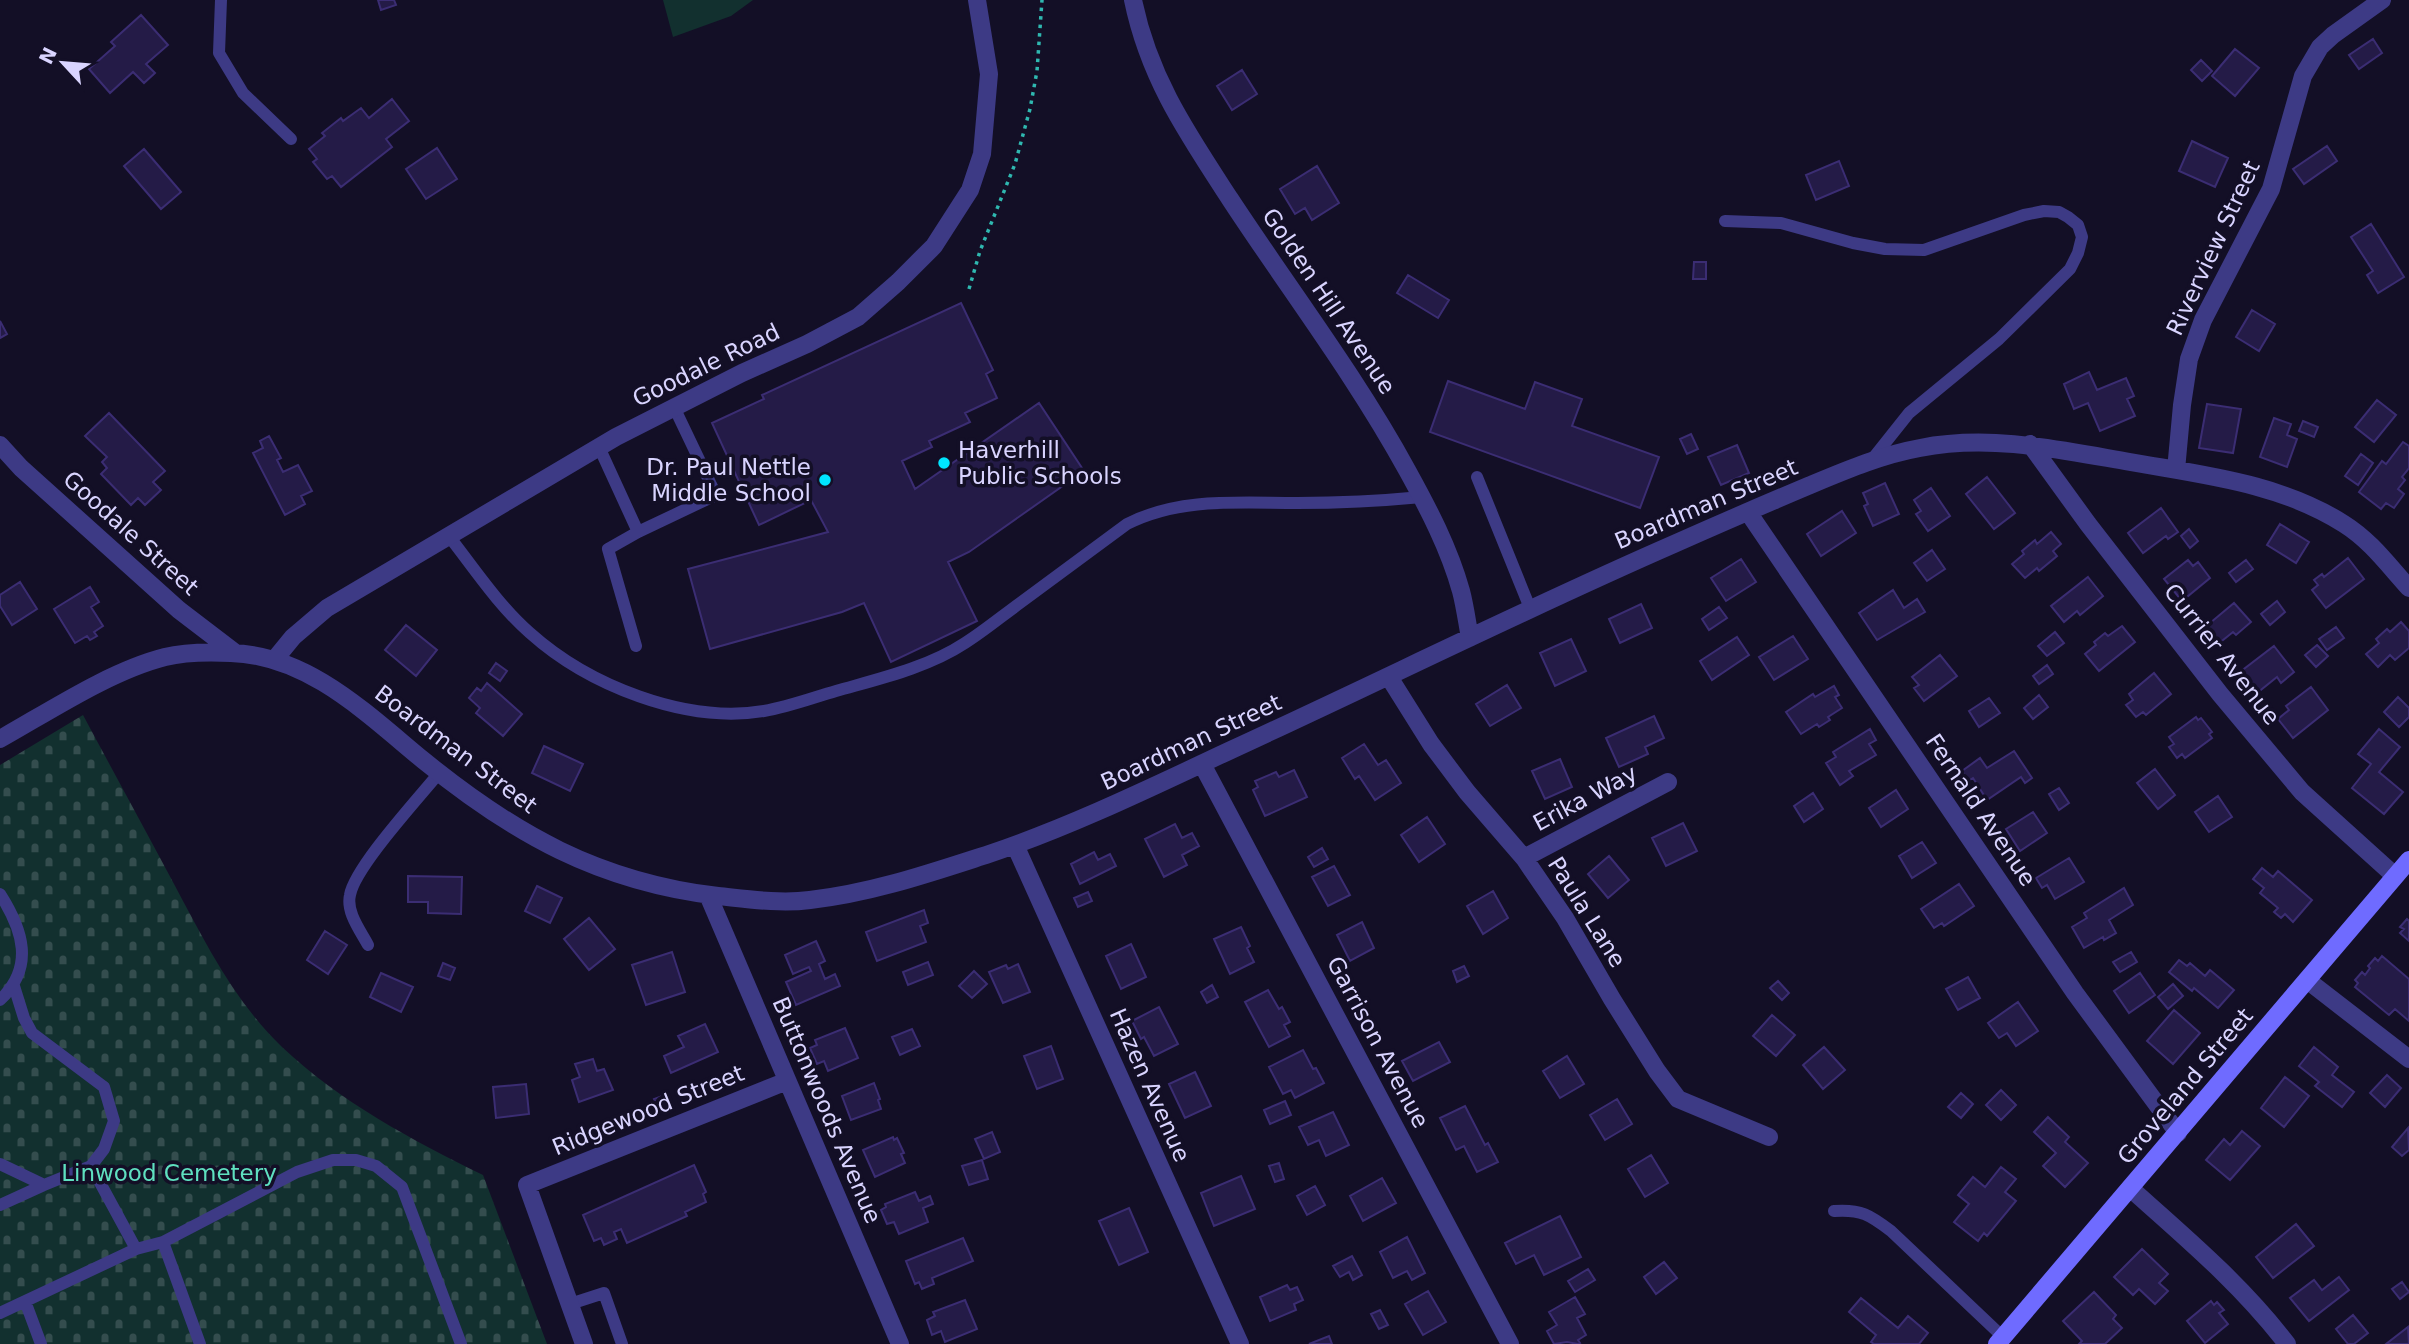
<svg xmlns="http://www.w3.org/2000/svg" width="2409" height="1344" viewBox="0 0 2409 1344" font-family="'DejaVu Sans',sans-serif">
<defs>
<pattern id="cemetery-stones" width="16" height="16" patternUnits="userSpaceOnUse" patternTransform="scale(1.75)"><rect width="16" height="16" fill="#12302f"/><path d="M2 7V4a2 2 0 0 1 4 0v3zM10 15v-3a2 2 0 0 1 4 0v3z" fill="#344d4e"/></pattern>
</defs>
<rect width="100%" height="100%" fill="#130f26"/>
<path fill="url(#cemetery-stones)" d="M83,715c30,56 61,113 91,169 31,58 60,117 108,163 58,55 130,93 201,128l64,169h-547v-579z"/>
<path fill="#12302f" d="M663,0h90l-22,16 -58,21z"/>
<path fill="#241b47" stroke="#3b2d73" stroke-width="2" d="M378,0h16l2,5 -15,5z
M141,15l27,30 -22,19 9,9 -11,10 -11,-11 -23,21 -21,-24 26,-23 -4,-4z
M2373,39l9,14 -23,16 -10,-14z
M2235,49l24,19 -24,28 -23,-20z
M2201,60l11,11 -10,10 -11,-11z
M1242,70l15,24 -25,16 -15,-24z
M392,99l17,22 -23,18 6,8 -51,40 -9,-11 -5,3 -14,-17 4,-3 -8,-10 16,-13 -3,-3 19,-15 2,3 18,-13 8,10z
M2192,141l36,17 -13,29 -36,-16z
M2327,146l10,15 -33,23 -11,-15z
M437,148l20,31 -31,20 -20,-30z
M144,149l37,43 -20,17 -37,-43z
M1839,161l10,25 -33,14 -10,-25z
M1317,166l22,37 -27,17 -7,-12 -10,6 -15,-25z
M2371,224l33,53 -26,16 -11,-18 6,-4 -22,-34z
M1694,262h12v17h-13z
M1408,275l41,25 -11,18 -41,-25z
M961,303l32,67 -7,4 11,24 -32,15 5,9 -41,19 3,6 -30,14 13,28 124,-86 45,68 -115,81 -21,10 29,59 -86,41 -27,-59 -22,9 -132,37 -22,-80 140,-37 -17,-32 -52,25 -47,-102 52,-24 -2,-4z
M2252,310l23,14 -16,27 -23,-14z
M0,321l7,13 -7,4z
M2089,372l8,18 29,-12 8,18 -7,3 8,17 -35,15 -12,-28 -14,6 -10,-25z
M1448,381l77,28 10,-27 47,17 -10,27 87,31 -19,51 -210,-76z
M2377,400l19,15 -22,27 -19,-15z
M2207,404l34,5 -8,44 -34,-5z
M109,413l56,58 -12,11 8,8 -16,15 -7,-7 -7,7 -30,-31 6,-6 -5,-6 5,-5 -22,-21z
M2274,418l17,6 -4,11 10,4 -10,28 -27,-10z
M2303,421l15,6 -4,10 -15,-6z
M1691,434l7,15 -11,5 -7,-15z
M269,436l12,22 -4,2 6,12 15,-7 14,26 -11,5 4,8 -20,11 -32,-62 10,-5 -3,-7z
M2403,442l6,4v22l-7,9 3,3 -7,9 6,5 -10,14 -8,-5 -5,6 -22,-17 23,-31 4,3z
M1737,445l12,28 -28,12 -13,-28z
M2361,454l12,9 -15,22 -13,-9z
M1987,477l28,36 -21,16 -28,-35z
M1885,483l14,31 -26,12 -9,-20 4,-2 -5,-11z
M1931,488l19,28 -22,15 -12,-17 5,-3 -7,-11z
M2161,508l17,24 -10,7 -2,-3 -23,17 -15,-20z
M1842,511l14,22 -35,23 -14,-22z
M2280,524l29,18 -13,21 -29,-18z
M2189,529l9,12 -8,7 -9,-12z
M2051,532l10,12 -8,7 4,5 -18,15 -2,-3 -12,10 -13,-14 12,-10 -2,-3 13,-11 2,4z
M1932,550l13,19 -18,12 -13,-18z
M2348,558l16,21 -38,29 -14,-18 6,-5 -4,-5 8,-6 2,3z
M1741,559l15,23 -30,19 -15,-23z
M2188,560l5,6 5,-4 12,16 -28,23 -18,-22z
M2246,560l7,9 -17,13 -7,-9z
M2088,577l15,19 -23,19 -3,-4 -13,11 -13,-16z
M20,582l17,27 -25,16 -12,-19v-11z
M90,587l9,15 -8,5 12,19 -9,6 3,4 -7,4 -3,-4 -12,7 -21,-34z
M1893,590l11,18 13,-9 8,13 -48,28 -18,-27z
M2277,601l8,11 -15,13 -9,-11z
M2234,603l17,19 -15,13 -3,-3 -15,12 -14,-16z
M1641,604l11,24 -32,15 -11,-24z
M1719,607l8,11 -18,12 -7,-11z
M2401,622l8,9v17l-14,12 -5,-5 -12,12 -12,-13 13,-11 -3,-4 11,-10 3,3z
M406,625l31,25 -21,26 -31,-26z
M2122,626l13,16 -36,29 -14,-17 11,-9 -2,-3 11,-9 3,3z
M2336,627l8,11 -17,12 -8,-11z
M2055,632l9,11 -17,13 -9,-10z
M1793,636l15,23 -34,21 -15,-23z
M1737,637l12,18 -37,25 -12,-19z
M1571,639l15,32 -31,15 -15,-33z
M2317,645l11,11 -12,11 -11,-12z
M2274,646l20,26 -13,11 -4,-6 -20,16 -17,-21z
M1940,655l17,21 -33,25 -10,-13 5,-3 -7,-8z
M496,663l11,8 -7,10 -11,-8z
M2047,665l6,9 -14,10 -6,-8z
M2154,673l17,21 -25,21 -3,-3 -7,5 -10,-12 7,-5 -4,-6z
M487,683l35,31 -19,22 -27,-23 4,-5 -11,-10 8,-10 4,3z
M1507,685l14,23 -31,18 -14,-22z
M1834,686l5,9 -4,2 7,11 -14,9 2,3 -11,7 -2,-3 -16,10 -15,-22 27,-18 2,3z
M2311,687l17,23 -35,28 -15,-19 11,-9 -3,-4z
M2039,695l9,12 -15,12 -9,-11z
M2398,697l11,11v9l-10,10 -15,-15z
M1989,698l11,15 -21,14 -10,-16z
M1654,716l10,22 -19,9 3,7 -29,13 -13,-29z
M2196,717l2,3 3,-2 11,14 -3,2 3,4 -27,20 -3,-4 -5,4 -8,-11 5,-3 -5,-7z
M1870,729l6,11 -7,4 7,11 -27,16 4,5 -13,9 -14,-22 10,-6 -3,-5z
M2379,729l21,18 -21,25 24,20 -19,22 -32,-26 19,-24 -13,-10z
M1364,744l14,21 8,-5 15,23 -26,17 -16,-24 -4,3 -13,-21z
M544,746l39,18 -13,27 -38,-18z
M2014,751l18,27 -7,5 -4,-6 -34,23 -14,-22 -5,3 -6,-10 18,-13 7,10z
M1560,759l12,28 -27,12 -13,-28z
M2155,769l20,26 -17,14 -21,-26z
M1294,770l13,27 -42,19 -12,-26 5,-3 -3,-6 21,-9 3,5z
M2059,788l10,15 -10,7 -10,-16z
M1896,790l12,19 -27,18 -12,-19z
M1813,793l10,16 -19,13 -10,-16z
M2218,796l14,21 -23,15 -14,-20z
M2033,812l14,21 -27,18 -14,-22z
M1427,817l18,27 -26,18 -18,-27z
M1683,823l14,28 -31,15 -14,-28z
M1175,824l7,14 10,-5 7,13 -17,9 5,10 -23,12 -19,-38z
M1922,842l14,21 -24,15 -13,-22z
M1322,848l6,11 -14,8 -6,-10z
M1094,852l4,8 12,-6 6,12 -36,18 -9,-20z
M1609,856l20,24 -21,18 -20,-24z
M2069,858l15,24 -29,17 -8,-14 -5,3 -6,-10z
M1334,866l16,29 -22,11 -16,-29z
M2262,868l11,9 5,-6 34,29 -19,22 -8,-8 -4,4 -7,-6 4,-4 -18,-15 4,-5 -11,-9z
M408,876l54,1 -1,37 -33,-1v-11h-20z
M1959,884l15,22 -30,20 -2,-3 -8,5 -13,-19z
M537,886l25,12 -12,25 -25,-12z
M2124,888l9,17 -24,15 7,13 -12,7 -1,-3 -19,11 -12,-21 15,-9 -3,-5z
M1493,891l15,27 -25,16 -16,-28z
M1088,892l4,9 -14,6 -4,-9z
M924,910l4,13 -8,3 6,16 -49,19 -11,-29z
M589,918l26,31 -26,21 -25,-31z
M2407,919l2,2v20l-9,-8 4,-4 -4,-2z
M1362,922l12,26 -24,13 -13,-26z
M1241,927l9,19 -3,2 7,14 -24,12 -16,-35z
M325,931l22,14 -19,29 -21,-14z
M816,941l9,20 -6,3 6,15 10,-5 5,12 -44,19 -10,-23 25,-11 -2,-4 -16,7 -8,-19z
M1131,944l15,33 -25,12 -15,-33z
M672,952l13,40 -39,13 -14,-40z
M2131,952l6,10 -17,10 -7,-10z
M2382,956l27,23v42l-14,-12 -6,6 -34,-28 3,-4 -3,-3 7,-8 3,3 5,-7 -2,-2 7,-8 3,3z
M2179,960l8,6 3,-3 15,13 5,-6 24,20 -16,18 -24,-20 -2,3 -23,-19z
M928,962l5,13 -25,10 -5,-13z
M443,963l12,5 -5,12 -12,-4z
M1018,964l12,28 -27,11 -14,-31 17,-7 2,4z
M1464,966l5,10 -12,6 -4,-11z
M974,971l13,13 -15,14 -13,-12z
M381,973l32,14 -12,25 -31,-15z
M2140,973l15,22 -26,18 -15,-22z
M1968,977l12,21 -22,12 -12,-21z
M1778,981l11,12 -7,7 -12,-12z
M2173,984l10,12 -15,13 -10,-12z
M1212,985l6,12 -11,6 -6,-11z
M1268,990l11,19 3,-2 8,15 -6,3 6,11 -21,11 -24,-45z
M2018,1002l20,29 -22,15 -9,-13 -8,5 -11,-15z
M1159,1007l19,37 -24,12 -10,-19 -3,2 -9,-18z
M2174,1010l26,23 -27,31 -26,-23z
M1772,1015l23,20 -19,21 -23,-20z
M705,1024l13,28 -47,21 -7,-17 20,-9 -6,-11z
M845,1028l13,30 -30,13 -4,-10 -7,3 -7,-16 7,-3 -2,-5z
M912,1029l8,17 -20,9 -8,-18z
M1439,1042l11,20 -37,19 -11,-20z
M1051,1046l12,33 -26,10 -13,-33z
M1824,1047l21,23 -22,19 -20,-24z
M2314,1047l24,20 -6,8 22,17 -12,15 -27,-21 4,-4 -20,-16z
M1303,1050l10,19 3,-1 8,15 -29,15 -4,-8 -8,4 -14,-27z
M1567,1056l17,28 -24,14 -17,-27z
M593,1059l4,12 7,-2 9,21 -34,12 -7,-22 8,-3 -5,-13z
M1195,1072l16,34 -26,12 -16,-34z
M2387,1075l14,13 -16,19 -15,-14z
M2285,1077l24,19 -25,31 -23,-19z
M874,1083l6,16 -2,1 3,9 -30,11 -9,-24z
M526,1084l3,30 -33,4 -3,-31z
M2001,1090l15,15 -15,15 -15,-15z
M1961,1093l12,11 -12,14 -13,-11z
M668,1094l5,11 -14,5 -5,-11z
M1617,1099l15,25 -27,16 -15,-25z
M1285,1101l6,14 -21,9 -6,-14z
M1465,1106l20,39 3,-2 10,19 -21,10 -13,-26 -8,4 -16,-32z
M1333,1112l16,33 -23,11 -7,-16 -11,5 -9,-18z
M2048,1117l21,20 -4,5 23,21 -23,24 -22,-21 13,-13 -22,-21z
M2408,1128l1,22 -7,6 -10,-9z
M2242,1131l18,15 -30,34 -24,-20 18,-21 6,6z
M992,1132l8,20 -16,7 -9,-20z
M893,1137l1,3 3,-2 7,15 -3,1 4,9 -30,14 -12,-27z
M1651,1155l17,28 -23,14 -17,-28z
M982,1160l6,19 -19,6 -7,-19z
M1279,1163l5,16 -9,3 -6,-16z
M694,1165l12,27 -3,2 3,8 -21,10 2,4 -60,27 -6,-14 -7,3 3,7 -13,6 -3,-7 -7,3 -11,-26z
M2001,1167l15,12 -11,13 11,9 -29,35 -3,-3 -6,8 -24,-19 15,-18 -11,-9 15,-18 12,10z
M1241,1176l14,33 -41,17 -13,-33z
M1382,1178l14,25 -33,18 -13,-25z
M1315,1186l10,19 -18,10 -10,-19z
M915,1192l4,9 11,-5 3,8 -10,4 5,14 -29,12 -5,-12 -7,2 -6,-14 5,-3 -1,-3z
M1129,1208l19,44 -29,13 -20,-44z
M1560,1216l21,41 -37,18 -10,-20 -18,9 -11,-21z
M2296,1224l18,22 -41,32 -17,-21z
M1407,1237l18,36 -13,7 -5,-9 -14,7 -13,-26z
M963,1238l10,23 -41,17 2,6 -12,5 -3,-7 -4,2 -9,-23z
M2142,1249l26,25 -9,9 9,8 -13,13 -16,-15 -6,6 -19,-18z
M1352,1256l10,19 -9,5 -4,-8 -9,5 -7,-11z
M1664,1262l13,16 -21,16 -12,-17z
M1588,1269l7,11 -20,12 -7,-11z
M2339,1277l10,13 -40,31 -19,-23 24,-18 8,10z
M2402,1282l7,10 -9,7 -8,-10z
M1287,1285l3,5 7,-3 6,13 -9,4 2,6 -26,11 -10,-24z
M1428,1291l18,31 -23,13 -18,-31z
M2094,1292l22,23 -3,4 9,9 -17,16h-26l3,-3 -19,-20z
M1575,1297l10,17 -8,4 9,17 -8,5 2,3 -2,1 -11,-2 -13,2 -7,-13 10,-6 -8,-13z
M1861,1298l37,30 10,-12 20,17 -9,11h-45l-3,-2 5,-7 -27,-23z
M965,1300l12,29 -32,13 -4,-11 -9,4 -5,-15 8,-4 -2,-4z
M2211,1301l3,4 3,-3 7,8 -5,3 9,11 -23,19 -18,-22z
M1380,1310l8,15 -9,4 -8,-15z
M2353,1315l15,18 -14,11h-6l-12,-15z
M2408,1327l1,17h-23z
M1329,1336l3,8h-23z"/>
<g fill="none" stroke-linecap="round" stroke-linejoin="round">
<path stroke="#2fb8b0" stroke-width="3.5" stroke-dasharray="3.5 5" stroke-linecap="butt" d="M969,289l11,-38 35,-87 15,-55 7,-38 5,-71"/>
<path stroke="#3d3a85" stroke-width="12" d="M221,0l-2,53 24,40 48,46
M1725,221l56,2 72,20 32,6 39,1 100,-35 20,-4 15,1 9,5 10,8 4,12 -4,16 -8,16 -71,70 -90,74 -39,49
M599,447l39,85 78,-37 -42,-88
M1477,477l53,131
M448,535c26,33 50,70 82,98 58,52 155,91 234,78 24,-4 48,-13 72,-20 42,-12 91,-23 129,-48 19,-12 37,-27 55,-40 36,-27 72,-53 107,-79 53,-27 113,-21 170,-21 42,0 83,-2 125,-6
M636,646l-28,-97 30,-17
M0,894c23,36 35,73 0,106
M368,945c-8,-15 -22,-33 -18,-50 5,-28 68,-96 89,-122
M14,986l10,32 8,15 72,54 10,34 -10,28 -13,17
M0,1164l44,21
M91,1166l45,83
M0,1205l44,-20 47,-19
M1834,1211c27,-2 36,4 57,20l112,106
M163,1242l37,102
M25,1301l16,43
M570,1304l34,-11 18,51
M0,1313l136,-64 27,-7 134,-70 36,-12h23l20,6 26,21 59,157"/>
<path stroke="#3d3a85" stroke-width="18" d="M1133,0c16,78 54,133 97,199 59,90 125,176 177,271 21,38 42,78 54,121 4,15 6,31 9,47
M2030,444l58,80 132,170 82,98 93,84
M0,445l21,23 158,142 55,42
M2176,470l6,-65 7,-46 14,-39 68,-131 32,-113 17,-29 13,-12 49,-35
M1748,512l327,481 103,140
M275,659l18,-22 34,-29 289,-171 126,-64 65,-29 51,-27 40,-35 36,-36 36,-56 12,-36 7,-80 -12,-74
M1389,677l42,67 36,48 57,66 41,60 47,81 45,72 21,28 91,38
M0,739c50,-28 110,-68 165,-82 20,-5 45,-5 66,-4 77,2 136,61 192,107 91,74 176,122 295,136 29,3 62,8 92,4 62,-7 120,-27 179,-46 83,-28 163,-67 242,-104 148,-68 294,-141 443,-206 45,-20 89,-39 134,-58 36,-15 73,-31 112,-38 70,-14 141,2 210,14 72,13 150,21 214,62 27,17 44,41 65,64
M1202,764l308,580
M1015,845l225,499
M1524,858l144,-76
M708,895l192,449
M2307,980l102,79
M2130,1188c55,49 112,97 157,156
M584,1344l-57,-159 260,-104"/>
<path stroke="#6f6bff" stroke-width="18" d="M1997,1344l412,-484"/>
</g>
<g fill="#00e5ff" stroke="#130f26" stroke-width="2.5">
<circle cx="944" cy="463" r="7"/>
<circle cx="825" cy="480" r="7"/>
</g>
<g text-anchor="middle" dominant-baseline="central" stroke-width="7" stroke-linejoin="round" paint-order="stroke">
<g font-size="23" fill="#d9d4ff" stroke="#130f26">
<text transform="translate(2213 248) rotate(-65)">Riverview Street</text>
<text transform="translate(1329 301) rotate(56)">Golden Hill Avenue</text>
<text transform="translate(706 365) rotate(-26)">Goodale Road</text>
<text transform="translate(1706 504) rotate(-23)">Boardman Street</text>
<text transform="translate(131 533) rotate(42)">Goodale Street</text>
<text transform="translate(2222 654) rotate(52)">Currier Avenue</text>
<text transform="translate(1191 742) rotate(-25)">Boardman Street</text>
<text transform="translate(456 749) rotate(37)">Boardman Street</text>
<text transform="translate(1585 798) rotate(-28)">Erika Way</text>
<text transform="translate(1981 810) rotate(56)">Fernald Avenue</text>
<text transform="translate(1587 912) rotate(58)">Paula Lane</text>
<text transform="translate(1378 1042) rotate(62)">Garrison Avenue</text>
<text transform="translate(1150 1085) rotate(66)">Hazen Avenue</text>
<text transform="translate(2185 1086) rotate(-50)">Groveland Street</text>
<text transform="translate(648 1110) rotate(-22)">Ridgewood Street</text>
<text transform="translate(827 1110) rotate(67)">Buttonwoods Avenue</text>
</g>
<g font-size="23" fill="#d9d4ff" stroke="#130f26" text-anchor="start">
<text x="958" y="450">Haverhill<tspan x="958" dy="26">Public Schools</tspan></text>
<text x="811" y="467" text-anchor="end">Dr. Paul Nettle<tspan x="811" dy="26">Middle School</tspan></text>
</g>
<g font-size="23" fill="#5fe0c0" stroke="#130f26">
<text x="169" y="1173">Linwood Cemetery</text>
</g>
</g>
<g transform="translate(63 63) rotate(296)" stroke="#130f26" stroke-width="5" paint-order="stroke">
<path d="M0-5L12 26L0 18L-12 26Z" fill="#d9d4ff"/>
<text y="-10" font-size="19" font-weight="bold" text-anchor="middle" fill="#d9d4ff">N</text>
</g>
</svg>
